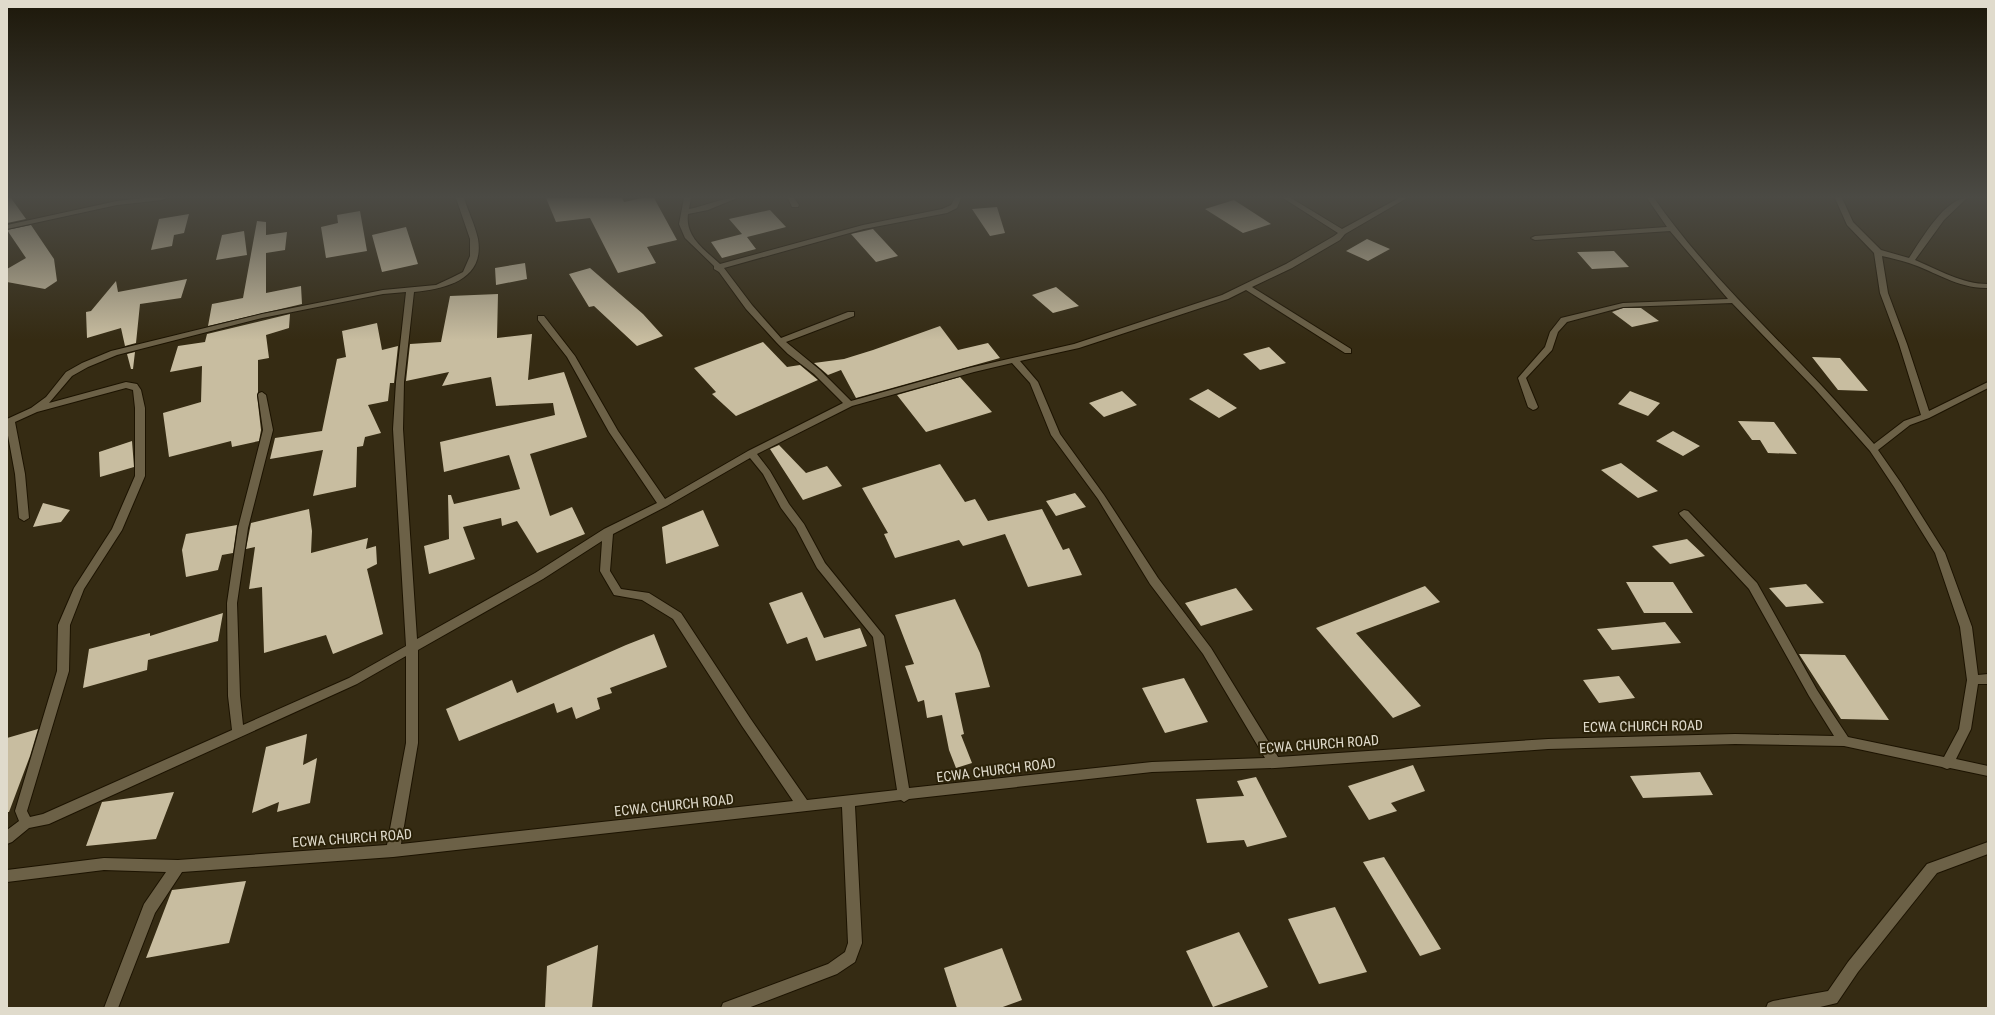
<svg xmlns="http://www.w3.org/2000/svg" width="1995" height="1015" viewBox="0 0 1995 1015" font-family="'Roboto Condensed',sans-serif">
<rect width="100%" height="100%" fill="#352b13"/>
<path fill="#c8bda0" d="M7,198h4l15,21 -19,4z
M546,198h76l2,4 18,-4h12l23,42 -30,7 9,16 -38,10 -28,-55 -34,4z
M1234,200l37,24 -28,9 -38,-24z
M997,207l8,26 -15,3 -18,-27z
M770,210l16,17 -39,10 9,12 -34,9 -11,-16 31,-8 -13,-15z
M360,211l7,40 -41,7 -5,-31 17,-4 -1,-8z
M189,214l-5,19 -10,2 -2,11 -21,4 8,-31z
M257,221l9,1v13l21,-3 -2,18 -19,3v40l35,-7 1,18 -94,22 4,-22 31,-6z
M31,225l23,34 3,22 -12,8 -38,-7v-13l19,-11 -19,-28z
M406,227l12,37 -36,8 -10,-37z
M873,229l25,27 -22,6 -25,-28z
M244,231l3,24 -31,5 6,-25z
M1367,239l23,10 -22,12 -22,-10z
M1614,251l15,16 -37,2 -15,-17z
M525,263l2,16 -31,6 -1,-17z
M590,268l53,46 20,22 -26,10 -43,-40 -5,1 -20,-33z
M187,279l-6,19 -41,6 -4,39 -11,3 -4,-18 -34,10 -1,-26 5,-1 25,-30 2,11z
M1056,287l23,19 -26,7 -21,-18z
M498,294l-1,44 35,-4 -4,46 36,-8 23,65 -57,17 20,62 22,-9 13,27 -48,19 -20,-32 -15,5 -1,-8 -38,9 12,32 -46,15 -5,-28 25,-7 -1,-44h3l3,9 66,-15 -11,-34 -65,17 -4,-30 115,-27 -2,-12 -57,3 -5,-29 -49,9 7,-14 -43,9 4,-37 31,-2 9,-46z
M1623,308h18l18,13 -27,6 -20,-15z
M290,314l-1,14 -23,7 3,23 -11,2v32l-1,3 4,35 -2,11 -27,6 -1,-6 -62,16 -6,-44 38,-11 1,-36 -32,6 8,-26 27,-4 2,-8z
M377,323l5,27 16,-4 -4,37h-4l-2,18 -20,4 13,28 -16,4 -2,9 -6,1 -1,40 -43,9 10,-46 -53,9 5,-21 47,-7 15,-72 9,-2 -4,-26z
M940,326l18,24 30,-7 12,15 -144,40 -15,-28 -13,5 -14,-12 30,-4 29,-9z
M763,342l24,25 13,-2 18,15 -82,36 -24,-22 4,-2 -22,-24z
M1269,347l17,16 -26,7 -17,-16z
M135,352l-2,17h-2l-4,-15z
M1812,357l28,1 28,33 -30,-1z
M960,377l32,35 -66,20 -29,-37z
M1208,389l29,19 -18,10 -30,-19z
M1122,391l15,14 -33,12 -15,-14z
M1630,391l30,12 -12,13 -30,-12z
M1738,421l36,1 23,32 -29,-1 -8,-13h-8z
M1673,431l27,15 -17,10 -27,-15z
M132,441l2,26 -34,10 -1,-25z
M779,445l27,28 21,-7 15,20 -39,14 -33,-51z
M1621,463l37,28 -20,7 -37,-28z
M940,464l25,38 10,-3 13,22 54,-12 21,41 6,-2 13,27 -54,12 -23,-53 -42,12 -4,-6 -64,18 -11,-24 4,-1 -26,-45z
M1075,493l11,14 -30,9 -10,-15z
M43,503l27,7 -9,12 -28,5z
M309,509l3,22 -1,22 57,-15 -2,11 10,-3 1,18 -10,5 16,65 -50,20 -7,-19 -62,18 -2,-66 -13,2 6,-42 -9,2 5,-26z
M703,510l16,36 -53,18 -4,-37z
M237,525l-4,28 -11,2 -4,15 -32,7 -4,-27 4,-16z
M1687,539l18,17 -35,8 -18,-18z
M1626,582h47l20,31h-49z
M1806,584l18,19 -38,4 -17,-19z
M1425,586l15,16 -84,31 65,73 -28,12 -77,-90z
M1236,588l17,22 -52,16 -16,-23z
M802,592l22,46 36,-10 7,18 -51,15 -9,-24 -20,7 -18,-41z
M955,599l25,54 10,34 -35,6 9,41 -3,1 11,28 -16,5 -7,-18 -7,-35 -15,3 -3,-18 -6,2 -13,-36 9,-2 -19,-49z
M223,613l-5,28 -70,19 -1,10 -64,18 6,-39 61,-16v3z
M1665,622l16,21 -69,7 -15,-21z
M654,634l13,33 -57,21 2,5 -15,5 3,11 -24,10 -4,-12 -15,6 -3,-10 -95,38 -13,-32 66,-29 5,13 109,-48z
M1799,654l46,1 44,65 -48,-1z
M1619,676l16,22 -36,5 -16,-23z
M1184,678l24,44 -43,11 -23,-45z
M38,729l-8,27 -21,56h-2v-74z
M307,734l-4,31 14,-7 -7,45 -33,9 2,-10 -27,11 14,-66z
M1413,765l12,26 -34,12 6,8 -28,9 -21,-34z
M1700,772l13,23 -70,3 -13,-22z
M1256,777l31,60 -40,10 -3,-7 -37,3 -11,-44 48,-3 -7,-15z
M174,792l-18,47 -70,7 16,-44z
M1384,857l57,92 -21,7 -57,-94z
M246,881l-17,62 -83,15 26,-68z
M1335,907l32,65 -48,12 -31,-65z
M1239,932l29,55 -55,20 -27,-56z
M598,945l-6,63h-47l2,-42z
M1002,948l20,52 -22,8h-43l-13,-40z"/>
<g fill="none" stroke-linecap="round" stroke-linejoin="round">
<g stroke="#1c1300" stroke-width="2">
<path id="minor" d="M144,198h22l-4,2 -45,5 -110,24v-4l110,-24z
M456,198h8c4,13 11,27 14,41 7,41 -33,50 -64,53l-10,90 -1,47 14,210 118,-66 69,-44 53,-26 -48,-71 -42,-75 -29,-37v-4h6l31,40 43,75 47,68 83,-48 95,-48 -29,-29 -26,-20 -11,-11 -31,-34 -27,-37 -5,-3v-3l-29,-28 -6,-14 5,-26h7l-2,11c16,-3 31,-11 48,-11l-29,12 -20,4c-3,23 16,35 32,50l143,-39 79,-16 9,-4 4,-7h6l-4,10 -10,5 -83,16 -140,39 28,37 29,33 67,-26h6v4l-68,26 34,28 31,31 118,-33 105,-24 148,-49 64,-31 48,-28 4,-3 -55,-35h8l51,31 57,-31h8l-62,36 -5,6 -48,28 -40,19 99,62v4h-6l-99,-63 -18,9 -149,49 -59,13 18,21 22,52 44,61 54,83 53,70 67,109 270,-18 187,-5 99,2 -25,-40 -60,-107 -69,-74 -1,-2 5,-3 4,1 69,72 60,107 31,47 96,20 15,-28 8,-49 -7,-53 -25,-74 -41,-66 -24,-36 -55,-62 -83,-86 -109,4 -56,15 -9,10 -6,18 -26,28 12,29 -2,2 -3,1 -5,-3 -10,-29 27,-31 5,-15 11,-14 62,-15 105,-4 -58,-68 -135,9 -4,-2 4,-2 132,-9 -20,-29h7c48,69 109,126 167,187 18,19 35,39 53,59l30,-23 17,-6 -22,-71 -19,-51 -6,-40 -27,-28 -12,-27h7l11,24 28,28 28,8c12,-18 36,-60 58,-60l-23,22 -29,40c24,10 47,24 73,24v4c-29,1 -52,-16 -79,-25 -9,-3 -18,-5 -27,-7l6,37 19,51 22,67 59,-29v6l-59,30 -19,7 -32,25 23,33 44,70 27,74 6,48 10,-1v10h-10l-7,45 -15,30 32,7v10l-38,-8 -3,1 -5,-2 -98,-21 -109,-2 -187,5 -273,19 -123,4 -243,27 -5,3 -3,-2 -46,6 7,137 -7,19 -18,12 -89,34h-27l2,-5 105,-39 17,-12 3,-9 -6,-136 -449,50 -211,15 -27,41 -37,95h-14l40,-104 22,-32 -62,-2 -97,12v-12l97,-12 74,2 209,-15 19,-102v-87l-49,28 -308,140 -20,4 -17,14 -5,2v-14l12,-9 -4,-10 42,-140 1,-46 16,-37 38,-59 23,-53v-68l-2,-18 -7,-2 -89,24 -22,10 10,52 4,44 -5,3 -5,-3 -4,-44 -8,-44v-11l24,-11 15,-11 20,-25 16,-9 29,-12 151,-37 121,-24 53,-5 15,-7 12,-6 7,-16v-17zM406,292l-10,90 -3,47 13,217 -57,32 -106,47 -3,-29 -3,-93 11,-75 25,-98 -7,-35 -4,-3 -3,1 -1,2 5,35 -25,98 -11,75 1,93 4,34 -189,84 -13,3 -3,-6 42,-140 1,-46 14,-36 38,-59 23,-54v-68l-4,-18 -4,-6 -11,-2 -77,21 23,-27 16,-9 29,-12 145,-37 121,-24zM1012,363l18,20 21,52 47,64 52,85 53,70 62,104 -113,4 -243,26 -25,-152 -59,-73 -21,-39 -15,-20 -19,-33 -13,-17 95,-48 122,-34zM750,458l13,16 18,34 15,20 21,40 56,69 24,153 -90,10 -57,-82 -69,-105 -32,-20 -28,-4 -11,-18 3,-37 54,-28zM602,541l-2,30 14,24 28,5 31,19 69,107 51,75 -392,43 17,-101v-93l125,-71z
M788,198h6l5,7 -1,2h-6z
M1988,842v12l-51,19 -79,99 -21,31 -21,5h-50l2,-5 5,-2 55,-10 20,-29 79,-98z"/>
</g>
<use href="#minor" fill="#6c6147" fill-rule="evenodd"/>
</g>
<linearGradient id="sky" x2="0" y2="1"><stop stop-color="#1d180a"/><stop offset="0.58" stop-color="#4b4a44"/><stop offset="1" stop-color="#4b4a44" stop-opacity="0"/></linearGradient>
<rect width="1995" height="340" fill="url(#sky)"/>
<g text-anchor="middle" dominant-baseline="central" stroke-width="4" stroke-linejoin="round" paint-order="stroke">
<g font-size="14" fill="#e0dbcc" stroke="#2b2209">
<text transform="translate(1643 726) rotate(-1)">ECWA CHURCH ROAD</text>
<text transform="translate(1319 744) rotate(-4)">ECWA CHURCH ROAD</text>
<text transform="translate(996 770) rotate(-7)">ECWA CHURCH ROAD</text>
<text transform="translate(674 805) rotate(-6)">ECWA CHURCH ROAD</text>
<text transform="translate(352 838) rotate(-4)">ECWA CHURCH ROAD</text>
</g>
</g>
<rect width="1995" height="1015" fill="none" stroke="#e0dbcc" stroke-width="16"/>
</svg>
